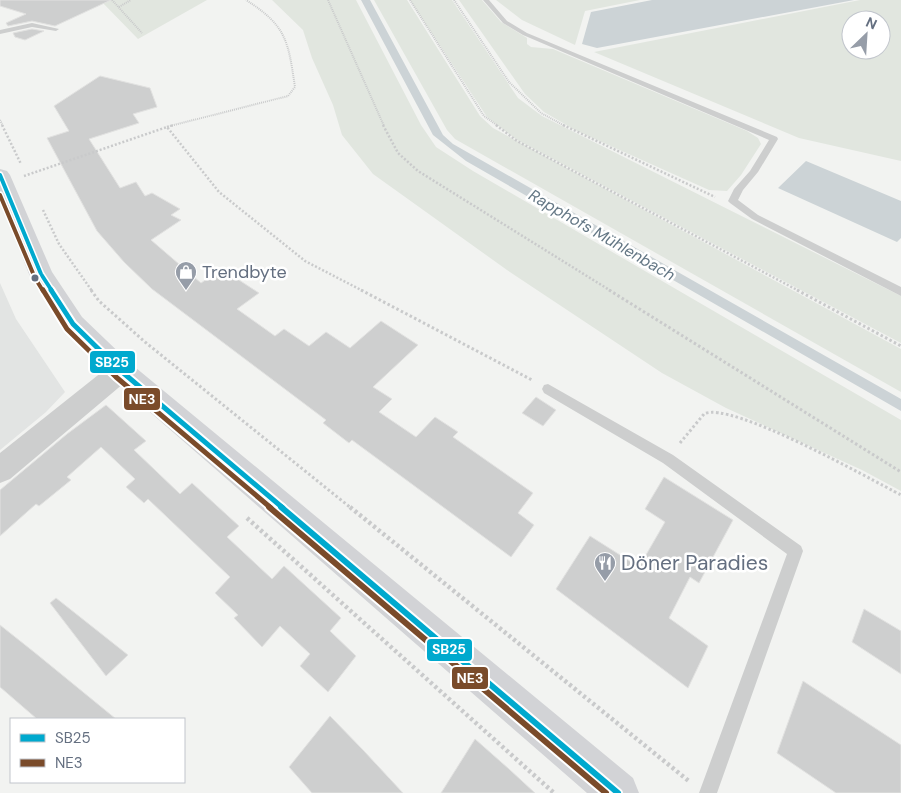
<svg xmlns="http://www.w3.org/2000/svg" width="901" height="793" viewBox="0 0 901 793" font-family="'DM Sans',sans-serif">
<rect width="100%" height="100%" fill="#f2f3f1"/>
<path fill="#e2e4e3" d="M0,283l16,36 49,73 -19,20 -46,38z"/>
<path fill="#e1e6df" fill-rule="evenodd" d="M100,0h107l-69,39z
M272,0h84l65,125 15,22 37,24 428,249v71l-39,-21 -136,-62 -64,-35 -155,-103 -134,-96 -31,-39 -9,-30 -21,-47 -9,-28z
M374,0h33l73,116 13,12 408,221v43l-446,-253 -8,-9z
M410,0h42l66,98 24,18 359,180v47l-384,-203 -30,-23z
M459,0h23l19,22 26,16v6l4,3 22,2 194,82 11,7 3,6 -20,31 -14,16 -18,-1 -134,-60 -31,-18 -19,-18z
M496,0h144l-55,11 -10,34 -53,-25z
M860,0h41v161l-102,-23 -205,-86zM851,20h30v30h-30z"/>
<path fill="#ccd3d6" d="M361,0h9l73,135 10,9 448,255v12l-435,-250 -33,-26z
M652,0h202l-257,48 -15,-4 9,-32z
M806,161l95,40v37l-4,4 -119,-54z"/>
<path fill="#cecfcf" stroke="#e2e2e1" d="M0,0h111l-56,26 -23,-5 -24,5 -2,-3 20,-9 -26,-8z
M32,29l12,2 -19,9 -10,-3 -2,-4z
M100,76l50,12 7,19 -24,7 6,9 -50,16 31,49 16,-6 9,14 7,-3 28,16 -9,6 10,5 -30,20 50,43 21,-14 37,24 -22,16 38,27 9,-7 25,17 17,-14 24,16 31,-27 37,24 -45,42 19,12 -13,13 37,25 19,-20 23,15 -5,5 80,56 -15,20 16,12 -23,32 -159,-117 -3,3 -26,-20 3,-3 -174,-131 -28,-27 -27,-31 -50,-93 22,-7 -15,-25z
M536,397l20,13 -13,16 -21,-13z
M106,405l40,36 -12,9 46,44 12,-11 47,43 -12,11 45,42 12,-13 57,52 -11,13 26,25 -28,36 -28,-26 10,-12 -30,-28 -18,21 -28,-29 4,-3 -23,-22 15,-16 -82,-78 -4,4 -18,-16 9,-8 -34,-32 -34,30 4,3 -32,26 -3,-2 -36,32v-46l67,-56z
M664,477l69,43 -34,63 -9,-6 -21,41 39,28 -20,42 -132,-99 34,-53 49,31 26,-45 -20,-13z
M56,598l72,57 -22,21 -56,-73z
M864,609l37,22v43l-49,-32z
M0,625l34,27 82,67h-79l-37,-32z
M803,681l98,64v48h-65l-59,-40z
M330,716l34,35 39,42h-91l-23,-26z
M475,739l34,30 26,24h-94z"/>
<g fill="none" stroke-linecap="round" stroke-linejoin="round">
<path stroke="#c9cacb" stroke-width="2" stroke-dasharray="1 1" stroke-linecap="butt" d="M112,0l30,33
M328,0l56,126
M410,0l74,116 14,10
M454,0l55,82 32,31 24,13
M119,7l12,-7
M0,120l3,6
M170,126l118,-30 7,-9c-7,-46 -8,-61 -49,-87"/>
<path stroke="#c9cacb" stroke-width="2.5" stroke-dasharray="2 2" stroke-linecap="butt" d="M2,125l19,39
M383,125l15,28 20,18 193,120
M496,125l21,16 282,150
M563,125l152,72
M167,127l7,-2
M24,176l143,-49 52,65 86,69 58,30
M43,210l16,34 33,47"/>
<path stroke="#c9cacb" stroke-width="3" stroke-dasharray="2.5 2.5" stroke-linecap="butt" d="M91,290l8,11 46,41 206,166
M361,290l171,90
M609,290l292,182
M797,290l104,56
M680,443l24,-29c26,-14 166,65 197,81"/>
<path stroke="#c9cacb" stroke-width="4.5" stroke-dasharray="3 3" stroke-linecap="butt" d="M350,507l340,275
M247,518l307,275"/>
<path fill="#cdcece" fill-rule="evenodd" d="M483,0h6l18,21 20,12 250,104 1,2 -20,33 -15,18 -5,10 20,15 143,72v9l-149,-77 -22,-16 -2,-2 6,-12 16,-18 19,-31 -246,-105 -20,-12z
M32,23l27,6 -3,2 -24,-4 -32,7v-4z
M548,384l125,71 128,91 2,5 -86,242h-18l88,-239 -124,-91 -119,-70 -2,-4 2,-4z"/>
<path fill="#cdcece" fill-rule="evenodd" d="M121,361l9,3 4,7 -4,7 -120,101 -10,4v-30l112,-89z"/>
<path fill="#d2d3d6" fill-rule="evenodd" d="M0,169l7,2 3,4 42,97 30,45 48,46 503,415 6,15h-52l-475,-414 -48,-48 -35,-57 -29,-74z"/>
<g stroke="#fff" stroke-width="7">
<path id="bus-1-far2" d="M0,175l41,99 11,17"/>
</g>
<g stroke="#fff" stroke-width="9">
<path id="bus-1-far1" d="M51,290l22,34 48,47 162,137"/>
</g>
<g stroke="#fff" stroke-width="10">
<path id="bus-1" d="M281,507l337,286"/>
</g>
<g stroke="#fff" stroke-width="7">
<path id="bus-2-far2" d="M0,195l35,83 8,13"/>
</g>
<g stroke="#fff" stroke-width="9">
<path id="bus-2-far1" d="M43,290l24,39 49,48 155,131"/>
</g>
<g stroke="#fff" stroke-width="10">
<path id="bus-2" d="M269,507l337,286"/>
</g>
<use href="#bus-1-far2" stroke="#00a9ce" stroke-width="4"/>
<use href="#bus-1-far1" stroke="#00a9ce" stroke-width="5"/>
<use href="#bus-1" stroke="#00a9ce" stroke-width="6"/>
<use href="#bus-2-far2" stroke="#7a4b2a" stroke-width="4"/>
<use href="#bus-2-far1" stroke="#7a4b2a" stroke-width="5"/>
<use href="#bus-2" stroke="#7a4b2a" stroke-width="6"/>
</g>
<defs>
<g id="shop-pin" transform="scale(1.125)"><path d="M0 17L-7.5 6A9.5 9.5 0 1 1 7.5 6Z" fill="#969da8" stroke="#fff"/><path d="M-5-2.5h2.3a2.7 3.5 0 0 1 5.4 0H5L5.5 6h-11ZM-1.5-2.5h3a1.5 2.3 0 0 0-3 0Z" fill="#fff"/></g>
<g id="restaurant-pin" transform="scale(1.125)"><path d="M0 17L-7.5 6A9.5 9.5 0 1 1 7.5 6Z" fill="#969da8" stroke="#fff"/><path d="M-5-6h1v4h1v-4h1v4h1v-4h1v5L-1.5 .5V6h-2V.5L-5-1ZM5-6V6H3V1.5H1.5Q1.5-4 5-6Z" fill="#fff"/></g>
</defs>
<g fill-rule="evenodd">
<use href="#shop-pin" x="186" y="272"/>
<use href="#restaurant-pin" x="605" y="563"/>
</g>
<circle fill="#646f80" stroke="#fff" stroke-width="2" cx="35" cy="278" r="4.5"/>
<g text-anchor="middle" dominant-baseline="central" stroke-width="5" stroke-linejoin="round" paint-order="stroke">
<g font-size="16" font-style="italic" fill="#647785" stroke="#fff">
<text transform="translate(602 235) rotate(30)">Rapphofs Mühlenbach</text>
</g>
<g font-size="18" fill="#646f80" stroke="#fff" text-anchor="start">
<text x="202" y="272">Trendbyte</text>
</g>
<g font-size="21" fill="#646f80" stroke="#fff" text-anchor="start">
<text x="621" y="563">Döner Paradies</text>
</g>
</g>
<g stroke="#fff" stroke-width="2">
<rect x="89" y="350" width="47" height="24" rx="5" fill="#00a9ce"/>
<rect x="123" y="387" width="38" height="24" rx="5" fill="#7a4b2a"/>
<rect x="426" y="638" width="47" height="24" rx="5" fill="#00a9ce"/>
<rect x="451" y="666" width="38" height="24" rx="5" fill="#7a4b2a"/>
</g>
<g font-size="14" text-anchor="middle" font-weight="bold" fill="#fff">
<text x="112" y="367">SB25</text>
<text x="142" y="404">NE3</text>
<text x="449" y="654">SB25</text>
<text x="470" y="683">NE3</text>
</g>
<rect x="10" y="718" width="175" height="65" fill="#ffffff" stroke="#c1c5cc"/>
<rect x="20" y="734" width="25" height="8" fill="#00a9ce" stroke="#c1c5cc"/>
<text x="55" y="743" font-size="15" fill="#646f80">SB25</text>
<rect x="20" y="759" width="25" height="8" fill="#7a4b2a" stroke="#c1c5cc"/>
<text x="55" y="768" font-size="15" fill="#646f80">NE3</text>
<g transform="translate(866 35) rotate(25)"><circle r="24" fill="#ffffff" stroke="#c1c5cc"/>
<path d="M0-4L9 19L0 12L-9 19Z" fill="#969da8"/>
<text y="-8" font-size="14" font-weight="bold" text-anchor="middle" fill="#646f80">N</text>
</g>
</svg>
